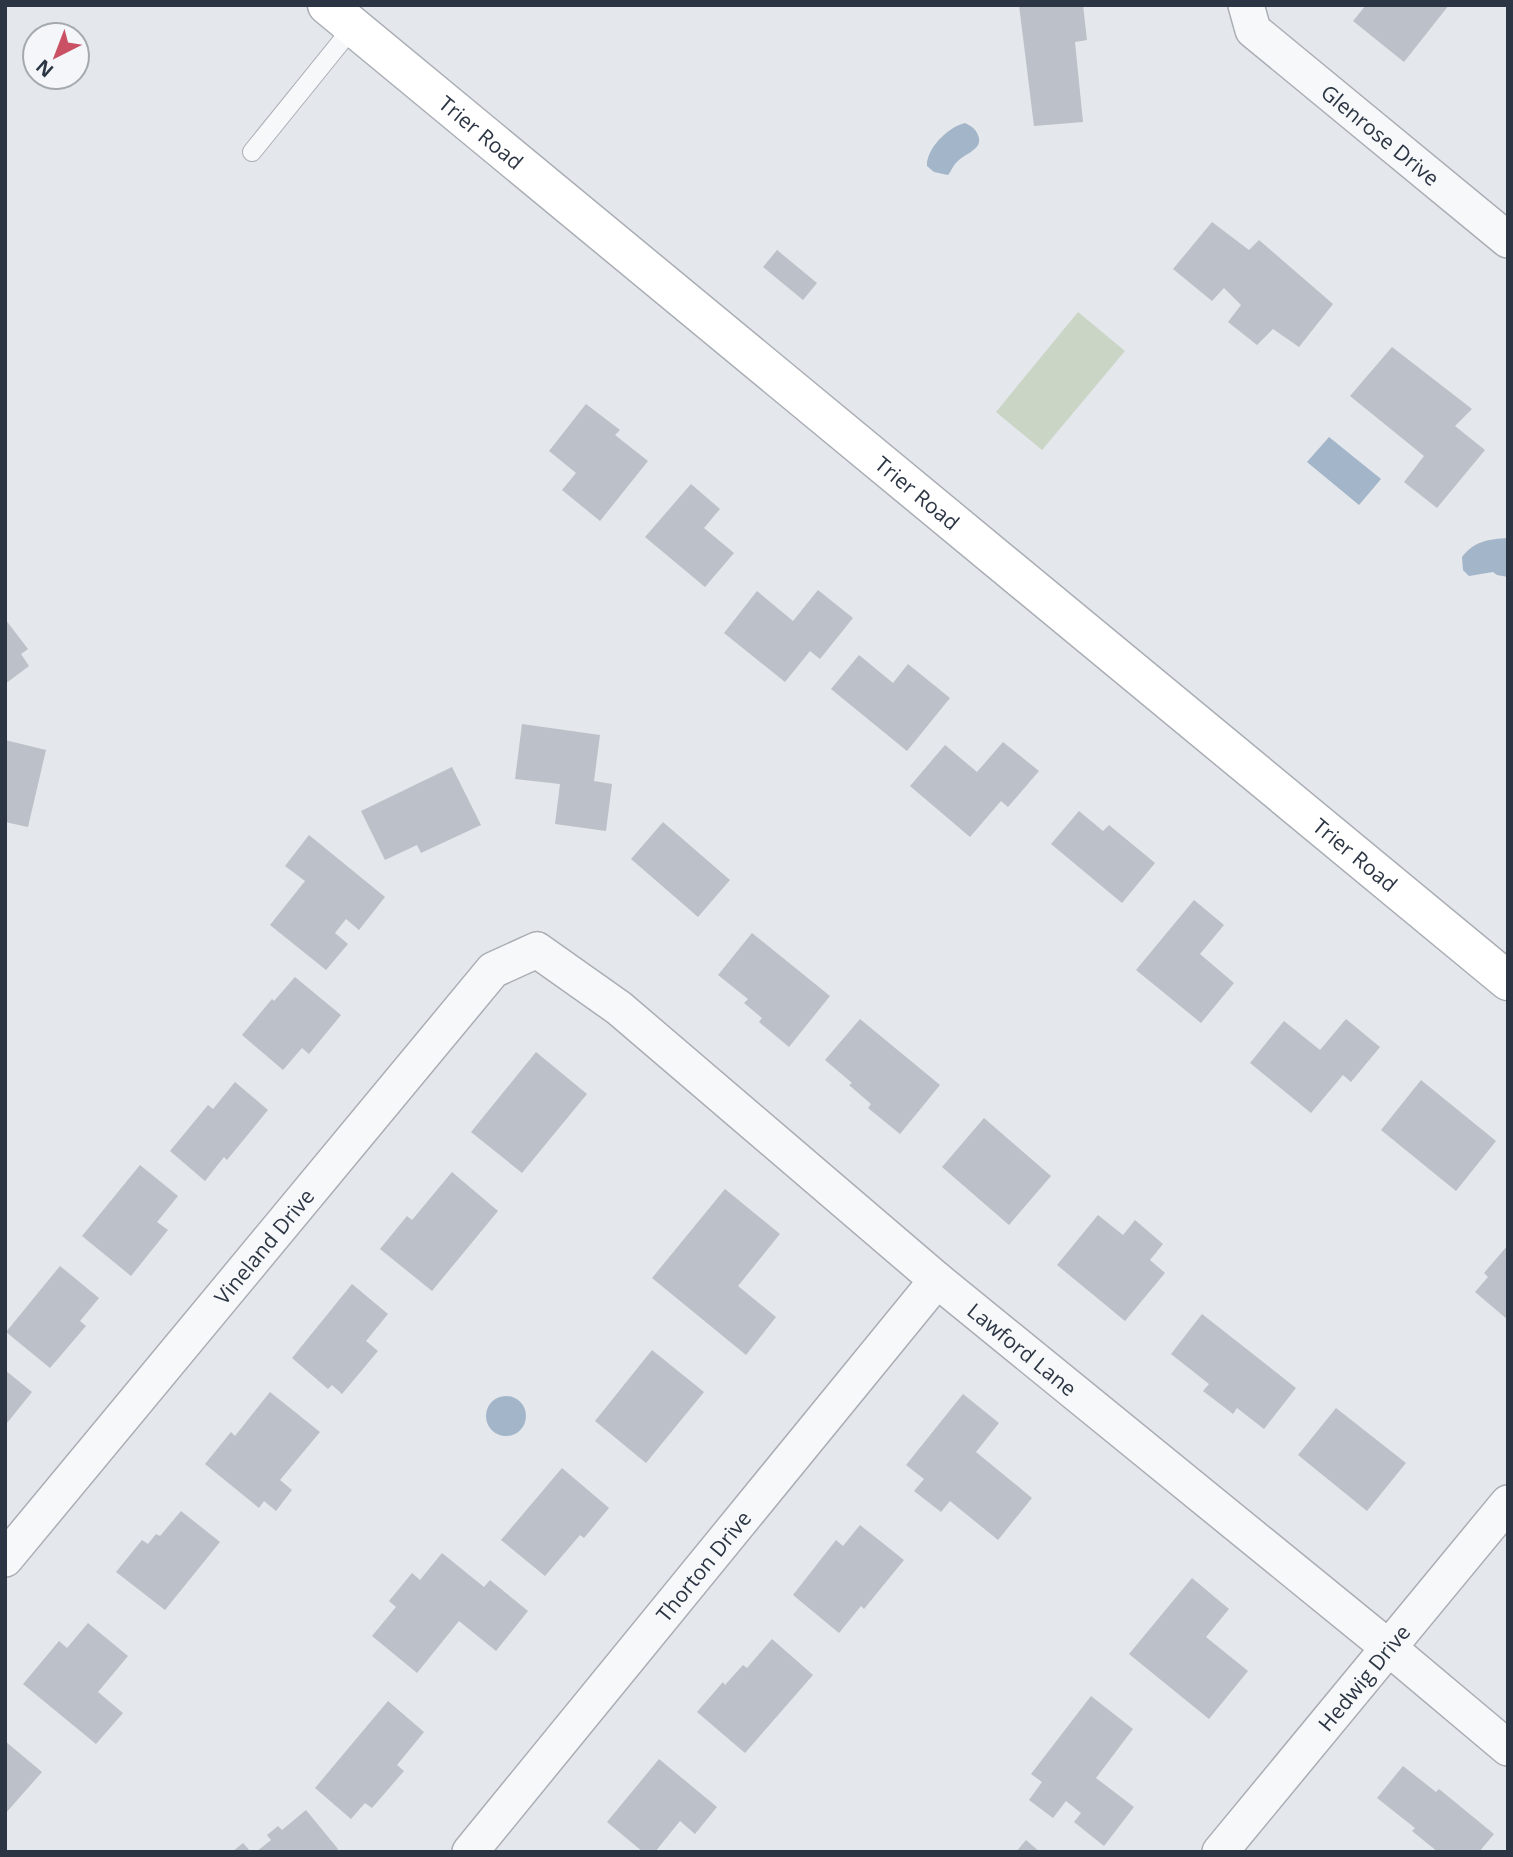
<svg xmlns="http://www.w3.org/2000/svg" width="1513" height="1857" viewBox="0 0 1513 1857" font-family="'Open Sans',sans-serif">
<rect width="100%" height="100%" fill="#e4e7eb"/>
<path fill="#cad5c6" d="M1078,312l47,39 -83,99 -46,-38z"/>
<path fill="#a2b5c9" d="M965,123c6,3 10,5 13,12 6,14 -12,18 -20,26 -5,4 -6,9 -10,14l-14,-3 -7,-6c-1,-17 21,-39 38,-43z
M1329,437l52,42 -22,26 -52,-43z
M1508,538v39l-11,-2 -4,-3 -24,4 -6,-6 -1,-13c12,-16 27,-18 46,-19z
M486 1416a20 20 0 1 1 40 0a20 20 0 1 1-40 0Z"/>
<path fill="#bcc0c8" d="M1019,5h64l4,35 -12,2 8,80 -49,4z
M1366,5h83l-45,57 -51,-41z
M1212,222l37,28 10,-10 74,64 -34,43 -26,-18 -16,16 -29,-23 13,-17 -17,-17 -12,13 -39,-32z
M777,250l40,33 -14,17 -40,-33z
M1392,347l80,62 -17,17 30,24 -48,58 -33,-26 20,-26 -74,-60z
M586,404l34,26 -5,5 33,26 -48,60 -38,-31 14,-17 -27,-22z
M691,484l29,25 -16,19 30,25 -29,34 -60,-50z
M818,590l35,28 -33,41 -10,-8 -25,31 -61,-49 33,-42 36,30z
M5,619l23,30 -7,5 8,12 -24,18z
M859,655l34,28 15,-19 42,34 -43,53 -76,-62z
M522,724l78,11 -6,46 18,3 -6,47 -51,-7 5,-40 -45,-5z
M5,740l41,10 -18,77 -23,-5z
M1003,742l36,29 -31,36 -7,-6 -31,36 -60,-51 35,-41 32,27z
M452,767l29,58 -60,28 -4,-8 -32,15 -24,-49z
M1079,811l24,20 6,-6 46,38 -33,40 -71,-59z
M663,822l67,58 -32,37 -67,-58z
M309,835l76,62 -26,33 -13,-11 -11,14 13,11 -22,26 -56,-45 35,-44 -20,-15z
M1194,900l30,25 -24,29 34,29 -33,40 -65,-53z
M752,933l78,63 -41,51 -30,-25 3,-4 -18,-15 4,-4 -30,-24z
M295,977l46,38 -32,39 -7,-6 -19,22 -41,-35 30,-36 2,2z
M860,1019l80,66 -40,49 -32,-26 3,-4 -22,-19 3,-2 -27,-23z
M1346,1019l34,28 -29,35 -8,-7 -32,38 -61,-50 34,-42 36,29z
M536,1052l51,42 -65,79 -51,-41z
M1421,1080l75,61 -40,50 -75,-61z
M235,1082l33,28 -41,50 -3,-3 -19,24 -35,-30 38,-46 5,4z
M984,1118l67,58 -42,49 -67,-58z
M140,1165l38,31 -21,26 11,8 -37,46 -49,-40z
M452,1172l46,39 -66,80 -52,-42 27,-33 5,4z
M725,1189l55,45 -42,52 38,31 -30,38 -94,-77z
M1098,1215l25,20 12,-15 28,24 -13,16 15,13 -40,48 -68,-56z
M1508,1245v75l-33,-28 13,-15 -4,-4z
M60,1266l39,32 -19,23 6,5 -36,42 -44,-36z
M352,1284l36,30 -22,27 12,10 -36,43 -10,-9 -4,4 -36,-31z
M1202,1314l94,74 -32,41 -27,-21 -4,6 -30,-23 6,-7 -38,-30z
M652,1350l52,42 -58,71 -51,-42z
M5,1370l27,22 -25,31 -2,-2z
M270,1392l50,40 -40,48 12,10 -16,21 -12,-10 -5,7 -54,-44 26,-32 4,4z
M963,1394l36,29 -23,29 56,46 -34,42 -48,-39 -9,11 -27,-21 10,-12 -18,-14z
M1336,1408l70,55 -39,48 -69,-56z
M562,1468l47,40 -25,30 -4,-3 -35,41 -44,-36z
M181,1511l39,31 -55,68 -49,-38 26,-32 6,4 8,-10 4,2z
M860,1525l44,35 -40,49 -3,-3 -22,27 -46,-38 43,-55 7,6z
M442,1553l42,34 6,-7 38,31 -32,40 -37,-30 -42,52 -45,-37 24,-29 -7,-6 23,-28 8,7z
M1192,1578l37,31 -23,28 42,34 -39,48 -80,-65z
M88,1623l40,33 -30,36 25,21 -27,31 -73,-60 36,-43 8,7z
M772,1639l41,36 -68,78 -48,-41 26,-30 2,3 18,-20 4,3z
M1091,1696l42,33 -37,49 38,29 -30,39 -30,-24 7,-9 -15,-12 -13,17 -24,-18 13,-18 -11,-8z
M388,1701l36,31 -27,33 7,6 -32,37 -7,-5 -14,16 -36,-31z
M5,1741l37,31 -37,42z
M659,1759l58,48 -22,27 -15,-13 -25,31h-12l-36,-30z
M1403,1766l33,26 3,-3 55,45 -15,18h-41l-26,-21 3,-3 -38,-30z
M306,1810l32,39 -2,3h-80l15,-12 -4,-5 11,-9 4,4z
M1026,1840l14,12h-24z
M243,1843l8,9h-19z"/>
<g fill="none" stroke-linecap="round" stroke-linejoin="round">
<g stroke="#a9aeb5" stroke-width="20">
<path id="lane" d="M252,152l101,-125"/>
</g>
<g stroke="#a9aeb5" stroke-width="38">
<g id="street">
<path id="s1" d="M1246,5l7,25 255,210"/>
<path id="s2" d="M5,1559l488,-589 44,-20 82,58 318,272 452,368 119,100"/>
<path id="s3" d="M470,1852l467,-572"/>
<path id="s4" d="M1220,1852l288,-349"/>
</g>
</g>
<g stroke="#a9aeb5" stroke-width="41">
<g id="secondary">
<path id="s5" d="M327,5l1181,976"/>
</g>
</g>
<use href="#lane" stroke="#f7f8fa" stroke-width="18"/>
<use href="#street" stroke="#f7f8fa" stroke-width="35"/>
<use href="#secondary" stroke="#fff" stroke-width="38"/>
</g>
<g text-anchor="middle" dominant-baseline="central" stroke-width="5" stroke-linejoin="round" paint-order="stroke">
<g font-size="21" fill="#2c3543" stroke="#f4f6f9">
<text stroke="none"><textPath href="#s5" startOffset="200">Trier Road</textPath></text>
<text stroke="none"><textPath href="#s1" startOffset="191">Glenrose Drive</textPath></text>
<text stroke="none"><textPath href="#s5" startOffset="766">Trier Road</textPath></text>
<text stroke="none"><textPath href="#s5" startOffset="1334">Trier Road</textPath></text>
<text stroke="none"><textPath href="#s2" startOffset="406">Vineland Drive</textPath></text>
<text stroke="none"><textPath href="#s2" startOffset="1442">Lawford Lane</textPath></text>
<text stroke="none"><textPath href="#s3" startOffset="369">Thorton Drive</textPath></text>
<text stroke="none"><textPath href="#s4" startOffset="226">Hedwig Drive</textPath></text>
</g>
</g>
<rect width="1513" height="1857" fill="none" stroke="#2c3543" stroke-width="14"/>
<g transform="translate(56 56) rotate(222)"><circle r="33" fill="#f4f6f9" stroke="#a4a9b0" stroke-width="2"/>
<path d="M0-5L12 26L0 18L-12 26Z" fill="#c95163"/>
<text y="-10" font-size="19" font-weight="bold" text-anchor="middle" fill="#2c3543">N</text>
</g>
</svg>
